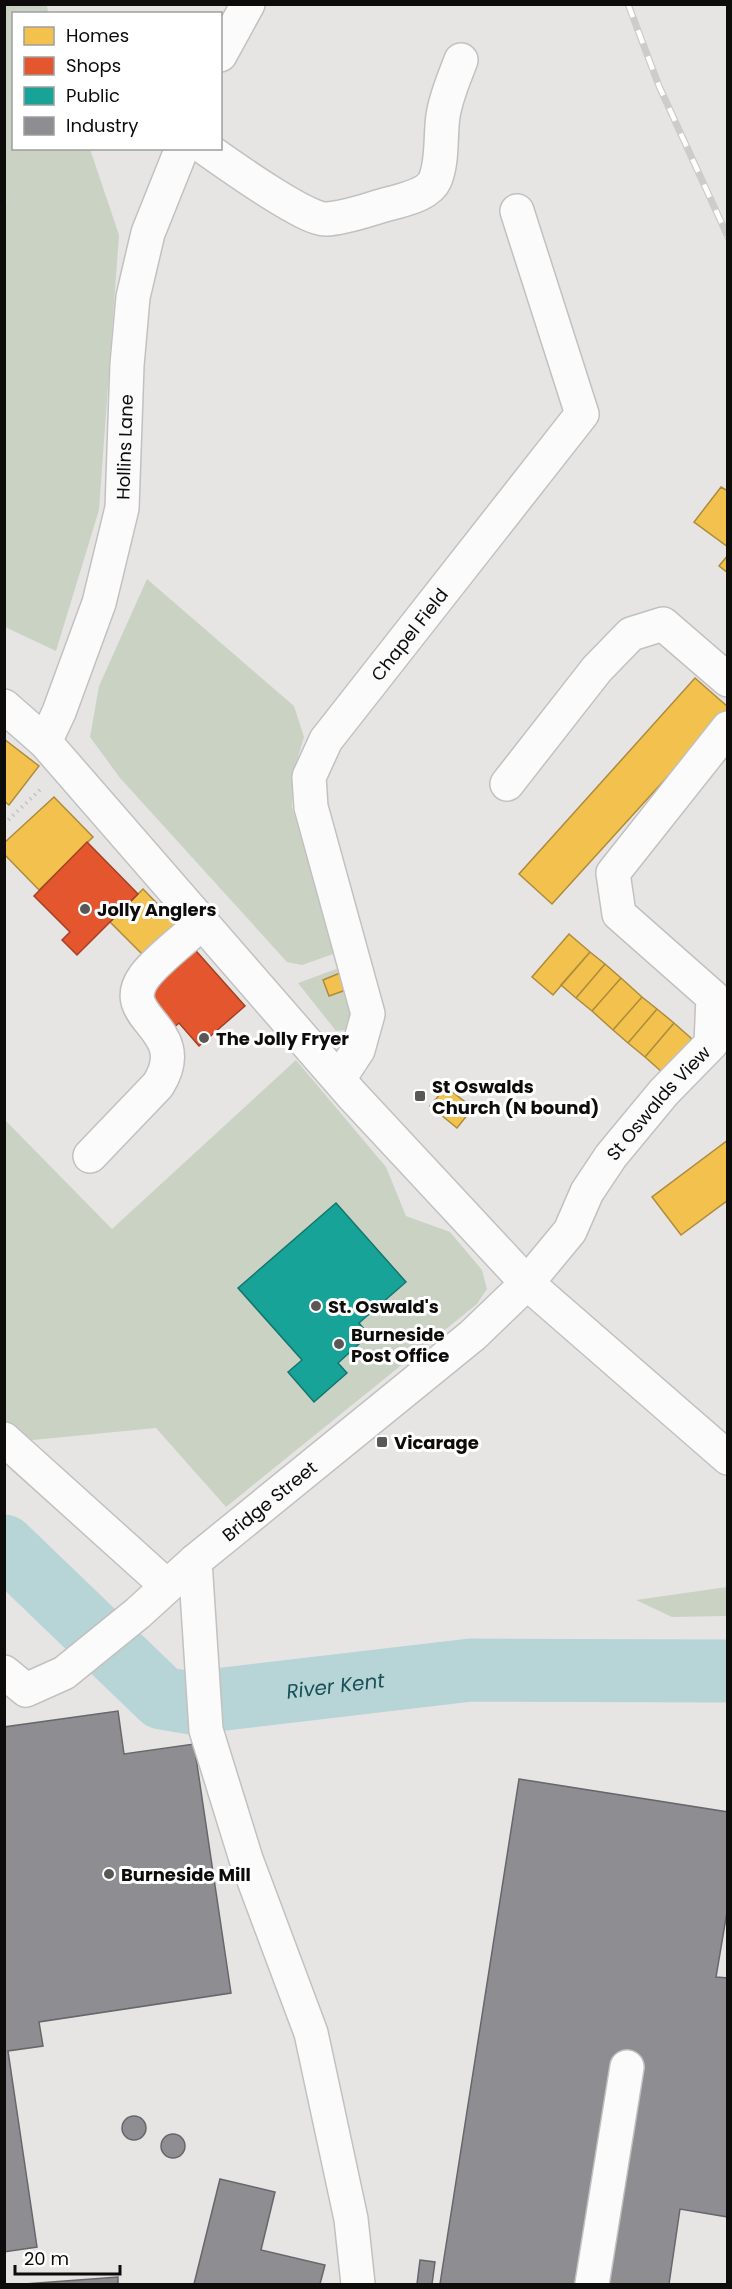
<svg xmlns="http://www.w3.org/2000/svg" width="732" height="2289" viewBox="0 0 732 2289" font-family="Poppins,sans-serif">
<rect width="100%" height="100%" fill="#e6e5e4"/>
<path fill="#cad2c4" d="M5,4l42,1 1,8 -34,1v134l76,1 29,86 -20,275 -43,141 -51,-24 -1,-423 3,-2 -3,-3z
M147,579l147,127 10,31 -11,37 -1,33 47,145 -37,13 -15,-3 -167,-184 -30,-41 9,-51z
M339,968l14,53 -8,9 -9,1 -38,-48z
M296,1060l90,107 20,49 44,16 32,38 5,19 -10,15 -251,203 -70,-79 -133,13 -18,-18 -1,-304 108,110z
M727,1587v29l-55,1 -36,-17z"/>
<path fill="#f2c14e" stroke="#ad8b3a" stroke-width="1.5" d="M721,487l7,4v56l-34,-25z
M728,555v18l-9,-7z
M695,678l33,29v3l-176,194 -33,-30z
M4,739l35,27 -30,39 -5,-4z
M54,797l39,40 -54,53 -35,-36v-11z
M143,889l38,39 -33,32 -38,-38z
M569,934l21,18 -37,43 -21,-18z
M590,952l15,12 -29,34 -15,-13z
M605,964l16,14 -29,33 -16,-13z
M340,973l6,17 -17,6 -6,-16z
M621,978l21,19 -29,33 -21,-19z
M642,997l15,12 -29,34 -15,-13z
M657,1009l17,14 -29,34 -17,-14z
M674,1023l18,16 -29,34 -18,-16z
M446,1087l27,21 -16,20 -27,-22z
M728,1140v60l-47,35 -29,-38z"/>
<path fill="#e4572e" stroke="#a44024" stroke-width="1.5" d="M87,842l51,52 -61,61 -15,-15 8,-8 -36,-36z
M189,943l56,63 -46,40 -20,-23 -10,9 -28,-32z"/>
<path fill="#17a398" stroke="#14766e" stroke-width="1.5" d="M336,1203l70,79 -47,41 10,12 -31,28 9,10 -33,29 -26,-30 14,-12 -64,-72z"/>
<path fill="#8d8d92" stroke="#67666a" stroke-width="1.5" d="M118,1711l6,43 70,-10 37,249 -192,29 4,24 -35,5 29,196 -33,5v-525z
M519,1779l209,33v94l-12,71 12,1v239l-48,-8 -11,75h-229z
M122 2128a12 12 0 1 1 24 0a12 12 0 1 1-24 0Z
M161 2146a12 12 0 1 1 24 0a12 12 0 1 1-24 0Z
M220,2179l55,13 -14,58 64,15 -5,19h-126z
M420,2260l15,2 -3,22h-15z
M118,2277v7h-94z"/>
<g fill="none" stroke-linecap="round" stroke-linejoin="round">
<path stroke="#b7d4d6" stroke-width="63" id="s1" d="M4,1546l158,152 29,5 280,-33 257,1"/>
<g stroke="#c2c1c0" stroke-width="36">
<g id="minor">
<path d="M220,55l28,-51"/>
<path d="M205,148c20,14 102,73 121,71 22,-1 45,-11 66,-16 14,-4 37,-9 43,-23 8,-19 5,-44 8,-64 3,-20 11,-37 18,-56"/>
<path d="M4,706l41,36 307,353 175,188 201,175"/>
<path id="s2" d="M45,742l14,-30 40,-109 23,-95 5,-143 6,-68 15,-64 34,-85"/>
<path d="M507,784l90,-115 34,-35 32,-10 65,56"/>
<path id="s3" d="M339,1079l19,-29 10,-36 -57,-207 -2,-30 17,-37 256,-326 -65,-203"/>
<path d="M90,1156l68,-71c36,-57 -44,-66 -14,-108 11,-16 43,-40 58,-54"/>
<path d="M4,1439l163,147"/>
<path d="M195,1561l11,169 40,129 65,174 40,186 7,65"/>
<path id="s4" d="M4,1672l22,18 38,-17 74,-60 57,-52 278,-226 54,-52 43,-52 17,-39 24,-36 53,-64 47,-48 2,-47 -94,-83 -6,-41 115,-145"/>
<path d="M592,2284l35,-217"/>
</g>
</g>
<path stroke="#c3c3c2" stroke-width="4" stroke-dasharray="1.5 4.5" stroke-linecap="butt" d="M4,824l37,-35"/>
<use href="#minor" stroke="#fbfbfb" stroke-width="33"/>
<g stroke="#ccccca" stroke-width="7">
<path id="rail" d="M628,4l31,82 69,151"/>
</g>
<use href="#rail" stroke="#fff" stroke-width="4.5" stroke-dasharray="14" stroke-linecap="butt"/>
</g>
<g fill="#595857" stroke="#fff" stroke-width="2">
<circle cx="85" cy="909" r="6"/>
<circle cx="204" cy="1038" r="6"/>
<rect x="414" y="1090" width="12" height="12" rx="3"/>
<circle cx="316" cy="1306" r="6"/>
<circle cx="339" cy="1344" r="6"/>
<rect x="376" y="1436" width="12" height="12" rx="3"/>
<circle cx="109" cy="1874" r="6"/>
</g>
<g text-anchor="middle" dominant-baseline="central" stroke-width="6" stroke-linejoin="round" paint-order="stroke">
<g font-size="18" fill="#0d0c0b" stroke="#fff">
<text stroke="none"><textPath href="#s2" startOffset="308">Hollins Lane</textPath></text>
<text stroke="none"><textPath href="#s3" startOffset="492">Chapel Field</textPath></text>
<text stroke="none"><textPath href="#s4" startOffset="900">St Oswalds View</textPath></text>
<text stroke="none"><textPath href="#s4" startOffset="338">Bridge Street</textPath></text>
</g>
<g font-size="18" font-weight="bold" fill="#0d0c0b" stroke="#fff" text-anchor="start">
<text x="97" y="909">Jolly Anglers</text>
<text x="216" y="1038">The Jolly Fryer</text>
<text x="432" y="1086">St Oswalds<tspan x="432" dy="21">Church (N bound)</tspan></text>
<text x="328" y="1306">St. Oswald's</text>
<text x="351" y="1334">Burneside<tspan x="351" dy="21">Post Office</tspan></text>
<text x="394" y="1442">Vicarage</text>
<text x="121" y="1874">Burneside Mill</text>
</g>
<g font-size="20" font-style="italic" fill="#175157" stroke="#fff">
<text stroke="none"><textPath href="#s1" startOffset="394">River Kent</textPath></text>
</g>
</g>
<rect width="732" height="2289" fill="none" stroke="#0d0c0b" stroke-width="12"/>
<rect x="12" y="12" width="210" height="138" fill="#ffffff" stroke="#9e9e9d" stroke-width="1.5"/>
<rect x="24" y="27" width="30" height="18" fill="#f2c14e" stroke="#9e9e9d" stroke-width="1.5"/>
<text x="66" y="42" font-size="18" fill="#0d0c0b">Homes</text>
<rect x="24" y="57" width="30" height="18" fill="#e4572e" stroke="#9e9e9d" stroke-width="1.5"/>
<text x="66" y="72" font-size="18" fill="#0d0c0b">Shops</text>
<rect x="24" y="87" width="30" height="18" fill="#17a398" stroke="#9e9e9d" stroke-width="1.5"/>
<text x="66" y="102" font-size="18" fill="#0d0c0b">Public</text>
<rect x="24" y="117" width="30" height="18" fill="#8d8d92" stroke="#9e9e9d" stroke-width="1.5"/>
<text x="66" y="132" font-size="18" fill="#0d0c0b">Industry</text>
<path d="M15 2265v9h105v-9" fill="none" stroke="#0d0c0b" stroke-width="3"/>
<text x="24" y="2265" font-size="18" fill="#0d0c0b" stroke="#ffffff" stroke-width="4.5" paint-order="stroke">20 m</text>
</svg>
